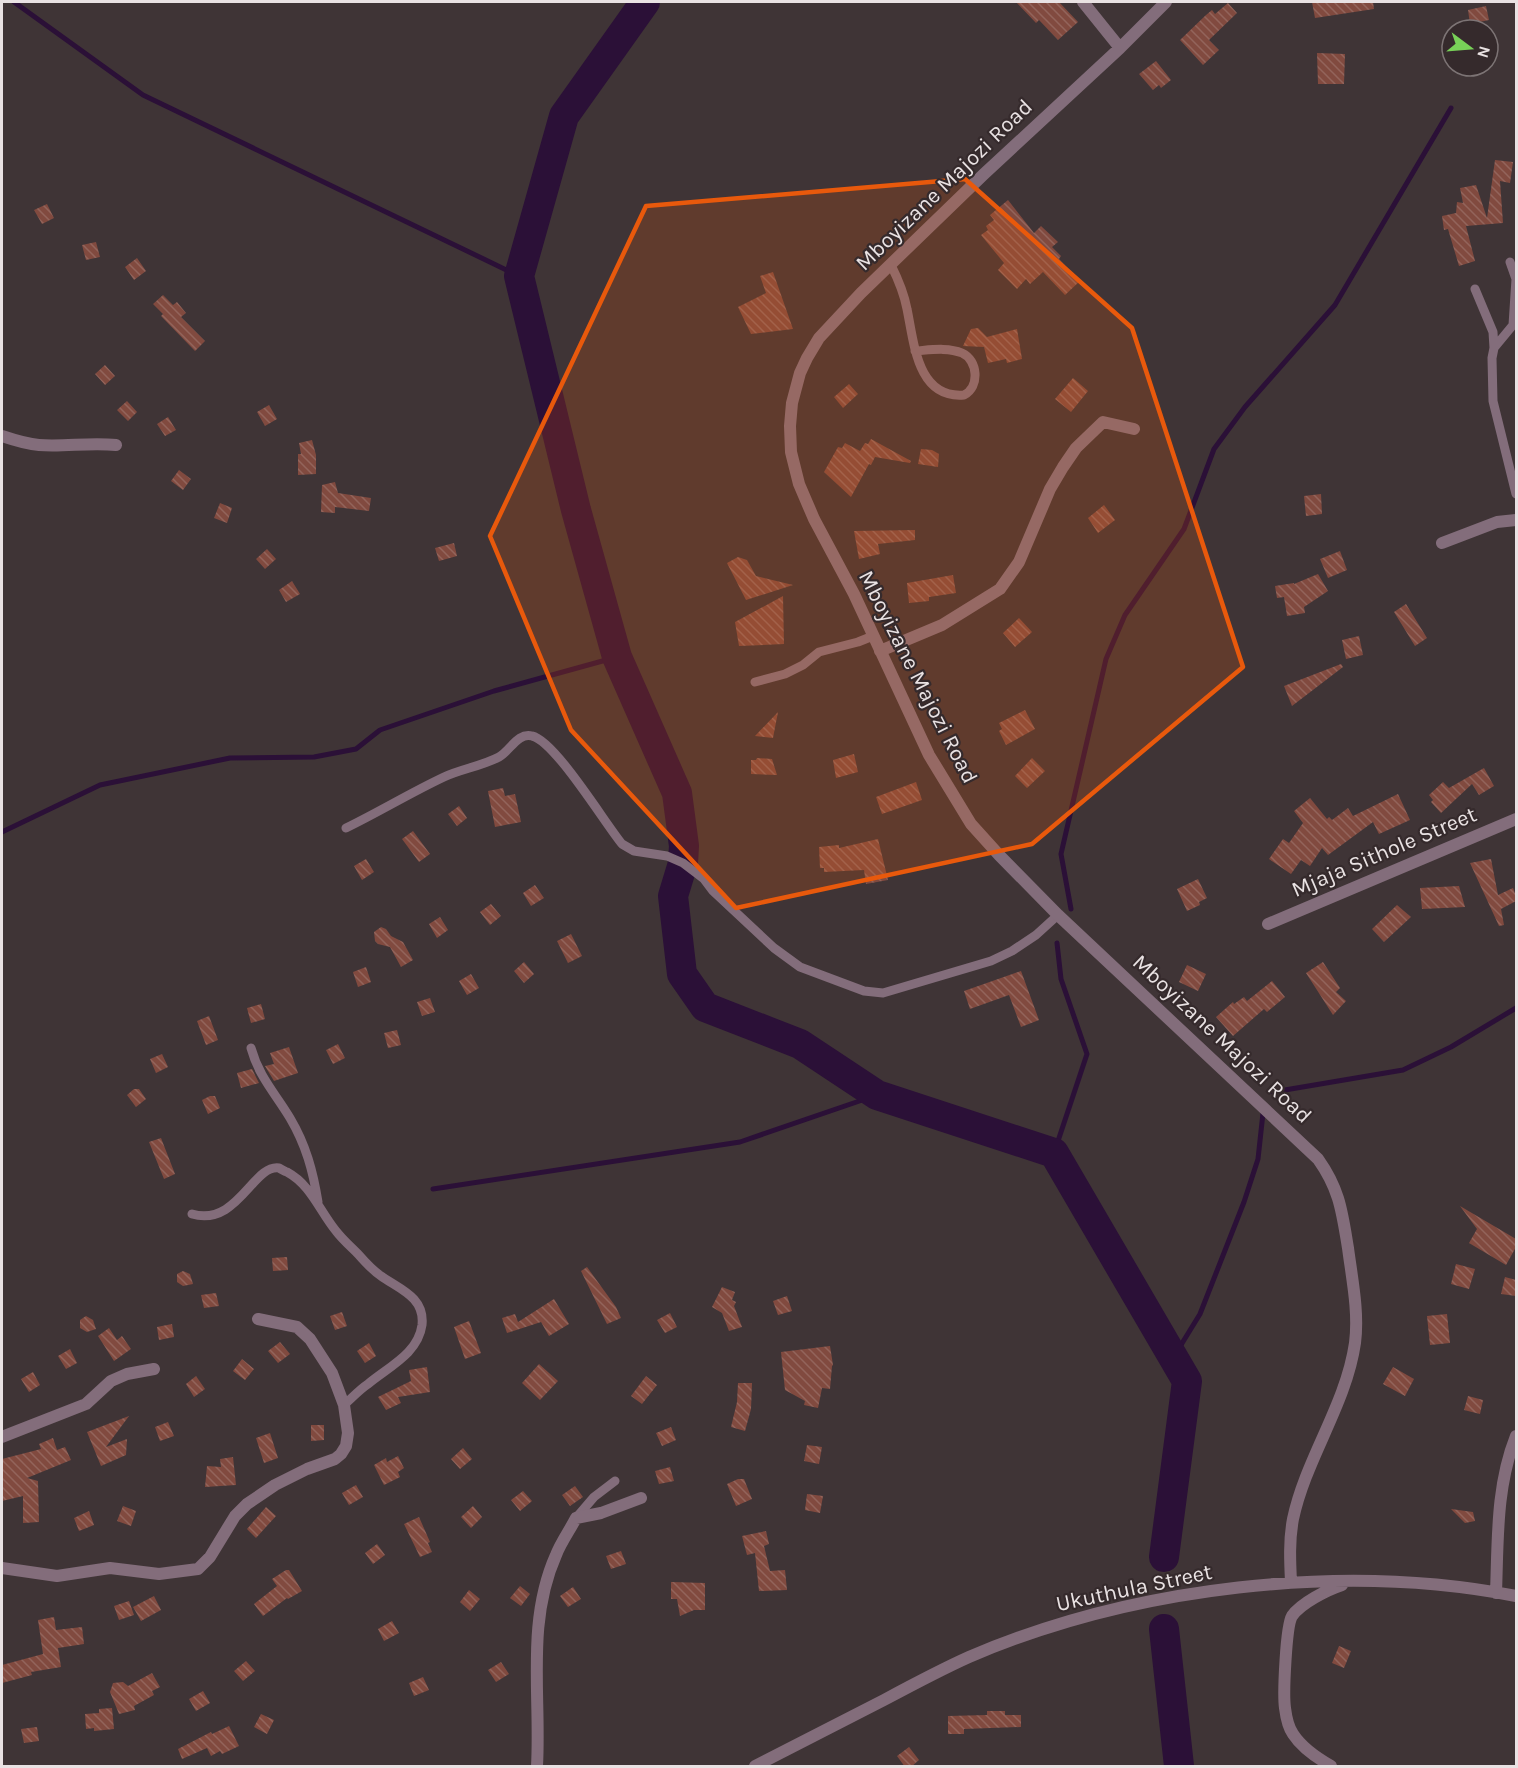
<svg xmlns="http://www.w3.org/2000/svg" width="1518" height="1768" viewBox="0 0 1518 1768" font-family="Karla,sans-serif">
<defs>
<pattern id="building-back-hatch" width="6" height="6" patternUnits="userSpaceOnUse" patternTransform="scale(1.5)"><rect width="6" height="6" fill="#814a3f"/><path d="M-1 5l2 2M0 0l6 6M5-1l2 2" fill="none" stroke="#93645b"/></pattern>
</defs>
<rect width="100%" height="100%" fill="#3f3436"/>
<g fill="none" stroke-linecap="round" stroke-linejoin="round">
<path stroke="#2b1037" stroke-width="5" d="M14,2l129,93 376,181
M2,832l98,-47 130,-27 84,-1 42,-8 24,-19 114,-39 123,-34
M1071,909l-10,-55 45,-195 19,-44 59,-86 30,-80 31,-42 90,-102 116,-197
M1273,1092l130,-22 48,-23 65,-39
M1054,1153l33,-99 -26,-75 -4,-36
M433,1189l307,-47 137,-47
M1173,1358l27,-44 44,-112 14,-43 5,-46"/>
<path stroke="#2b1037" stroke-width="30" d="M645,2l-81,114 -45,160 57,234 41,147 60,136 7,53 -1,17 -10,33 9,78 23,33 95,37 77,51 177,58 133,228 -23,176
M1164,1629l15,137"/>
</g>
<path fill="url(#building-back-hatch)" d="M1016,2h43l19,20 -20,18 -19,-20 -3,3z
M1312,2h61l1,7 -59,9z
M1228,3l9,10 -28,27 10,10 -16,15 -23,-25 26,-25 6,-5 3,4z
M1486,6l3,14 -19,4 -2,-14z
M1317,53l28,1 -1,30h-26z
M1156,61l15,19 -10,8 -2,-3 -6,5 -14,-16z
M1495,160l18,2 -3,21 -10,-2 3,42 -37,3 9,35 -16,5 -11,-37 -4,1 -2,-14 14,-3 1,-11 6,1 -3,-15 16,-3 11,33z
M1008,200l26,33 7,-7 17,16 -6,5 9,9 -2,3 21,22 -15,14 -22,-23 -13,12 -4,-5 -9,10 -19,-19 6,-7 -23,-28 7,-5 -2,-4 8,-6 -4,-5z
M47,204l7,14 -12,6 -8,-14z
M96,242l4,15 -14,3 -4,-15z
M137,258l9,13 -12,9 -9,-13z
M773,272l20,57 -42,5 -13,-27 28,-14 -6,-17z
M163,295l10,10 4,-3 9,11 -5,4 24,24 -10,10 -34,-35 2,-2 -10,-10z
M978,328l9,9 30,-8 5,30 -15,4 -1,-4 -18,4 -4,-16 -21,-1 8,-17z
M105,365l10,11 -10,9 -10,-11z
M1073,378l15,13 -17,21 -16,-13z
M849,384l9,10 -15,14 -9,-11z
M127,401l10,11 -9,9 -11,-11z
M269,405l8,14 -12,7 -8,-14z
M168,417l8,13 -11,6 -8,-12z
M871,439l40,22 -1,2 -35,-6 -4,8 -2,-1 -18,33 -27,-25 14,-25 4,1 3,-5 15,8 5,-8 3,1z
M312,440l4,15v19l-18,1v-21h3l-2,-11z
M921,449l11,1 7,4 -1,13 -20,-3z
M179,470l12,9 -8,11 -12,-9z
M335,482l3,11 33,5 -2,13 -34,-4v6l-14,-1 1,-27z
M1321,494l1,20 -16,2 -2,-20z
M220,503l12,5 -5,15 -13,-5z
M1104,505l11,15 -17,13 -10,-15z
M915,530v10l-37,4 2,10 -21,5 -5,-28z
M454,543l3,13 -18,5 -4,-13z
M267,549l9,10 -11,10 -9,-10z
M1340,551l7,19 -19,8 -8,-19z
M738,557l9,3 9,16 37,9 -47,15 -19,-37z
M1318,574l10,17 -24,16 1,6 -18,3 -3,-19 -7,1 -2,-12 19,-3v1z
M953,575l3,18 -27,4v4l-20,2 -2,-20z
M292,581l8,13 -14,8 -7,-12z
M783,596l1,48 -45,2 -4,-24z
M1406,604l21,34 -12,8 -21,-34z
M1019,618l13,14 -17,15 -12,-14z
M1359,636l4,19 -17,4 -4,-19z
M1341,664l2,3 -51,39 -8,-20z
M1025,710l10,19 -29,16 -7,-14 3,-2 -3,-6z
M778,712l-5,26 -18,-2z
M854,754l4,18 -22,6 -3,-18z
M757,758l15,1 5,16 -26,-1v-14h5z
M1032,758l13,13 -18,17 -12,-12z
M1484,768l10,18 -15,9 -7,-11 -31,29 -10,-11 2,-2 -4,-5 14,-13 6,6z
M916,782l6,18 -40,14 -6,-17z
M503,788l2,8 10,-2 6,28 -26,5 -7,-36z
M1398,794l12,26 -31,14 -6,-12 -45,33 -6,-7 -12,18 -9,-6 -10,14 -22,-15 14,-20 6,4 14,-20 -9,-12 16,-13 17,21 2,-2 3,3 16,-12 5,8z
M459,806l8,12 -10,8 -9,-12z
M413,831l17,23 -11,8 -17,-23z
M878,839l10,41 -22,4 -2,-14 -40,2v-4h-4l-1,-21 20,-2v3z
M366,859l8,13 -12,8 -8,-14z
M1491,859l7,36 15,-7 3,8v5l-15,8 3,16 -5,1 -29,-63z
M1198,879l9,19 -8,4 1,3 -13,6 -10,-22z
M535,885l9,13 -13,8 -8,-13z
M1459,886l6,21 -43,2 -2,-21z
M491,904l10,12 -11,9 -10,-13z
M1397,905l14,12 -27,25 -12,-13z
M440,917l8,13 -11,8 -8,-14z
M381,927l5,2 5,7 12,6 10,18 -12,7 -11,-20 -12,-3 -3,-3 -1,-9z
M571,934l11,22 -14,7 -11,-22z
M524,962l10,12 -10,9 -10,-12z
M1323,962l17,26 -4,4 10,9 -13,14 -27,-42z
M1187,965l19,9 -8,17 -19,-9z
M366,967l5,15 -13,5 -5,-15z
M1021,971l18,49 -18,7 -12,-32 -39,14 -6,-18z
M471,974l8,14 -12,7 -8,-14z
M1272,981l13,16 -18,15 -3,-3 -31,27 -17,-19 17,-15 1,2 10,-7 3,4z
M430,998l5,14 -13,4 -5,-14z
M261,1004l4,15 -14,4 -4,-15z
M209,1016l9,24 -12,5 -9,-24z
M397,1030l4,15 -13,3 -4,-15z
M338,1044l7,14 -12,6 -7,-14z
M289,1047l9,26 -24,8 -9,-15 9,-2 -4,-11z
M162,1054l6,13 -12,6 -6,-14z
M252,1069l7,14 -18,5 -4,-15z
M134,1089h5l7,10 -10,8 -9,-12z
M210,1096h5l5,12 -12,6 -6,-14z
M161,1138l14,36 -11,5 -15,-37z
M1460,1206l56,33v8l-10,18 -37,-22 8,-14z
M287,1257l1,13 -15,1 -1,-13z
M1456,1264l19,5 -6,20 -18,-5z
M587,1267l29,40 5,11 -14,6 -26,-53z
M183,1271l7,3 3,10 -10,2 -6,-4v-8z
M1505,1277l11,3v16l-15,-2z
M722,1287l13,5 -3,8 4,2 -2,4 8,21 -13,4 -7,-18 -10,-6z
M216,1293l3,13 -15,2 -3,-13z
M787,1296l5,15 -14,4 -5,-14z
M554,1299l15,25 -20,12 -8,-14 -34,11 -5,-15 13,-4 3,8z
M342,1312l5,14 -12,4 -5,-14z
M670,1313l7,14 -12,6 -8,-13z
M1447,1314l3,29 -20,2 -3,-29z
M86,1316l7,4 3,9 -9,3 -7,-4v-8z
M469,1321l12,32 -16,6 -11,-32z
M172,1324l2,13 -15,3 -2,-13z
M109,1328l8,12 5,-4 9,13 -17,12 -16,-25z
M280,1342l10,12 -12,9 -10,-12z
M369,1343l7,13 -11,7 -8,-12z
M830,1346l3,19 -1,1 -2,23 -8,-1 -4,20 -14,-3 1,-4 -20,-11 -4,-38z
M70,1349l7,14 -11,6 -8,-13z
M242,1359l12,10 -9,11 -12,-9z
M539,1364l19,17 -18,19 -18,-17z
M427,1367l3,25 -32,5 3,6 -15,7 -8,-13 33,-16 -2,-11z
M1393,1367l21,12 -9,17 -22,-12z
M33,1372l7,13 -11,7 -8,-13z
M196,1376l9,13 -11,8 -8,-13z
M646,1376l11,9 -15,19 -11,-8z
M738,1383h14l-1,26 -6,22 -14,-4 6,-25z
M1468,1396l15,4 -3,14 -16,-4z
M129,1416l-23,31 21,-8 -1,16 -25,11 -14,-34z
M168,1422l6,14 -14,5 -5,-14z
M311,1425h13v15l-13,1z
M671,1427l5,13 -14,6 -6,-13z
M270,1433l8,25 -14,5 -8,-25z
M53,1438l4,12 8,-3 6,13 -44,18 11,3 1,41 -16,1v-27l-21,5v-42l39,-10 -2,-5z
M807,1445l15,2 -3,17 -15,-3z
M463,1448l9,11 -12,10 -9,-10z
M398,1456l6,12 -6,4 2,5 -16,8 -10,-20 12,-7 1,4z
M233,1457l3,28 -31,2 2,-21 14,1 -1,-8z
M670,1467l4,14 -15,3 -4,-13z
M738,1479h6l8,20 -16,7 -9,-22z
M356,1485l7,12 -14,8 -7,-12z
M575,1486l8,11 -13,9 -8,-11z
M523,1491l9,10 -12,10 -9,-11z
M807,1494l16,2 -3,17 -15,-3z
M123,1506l13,5 -5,15 -14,-5z
M473,1506l9,11 -11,11 -10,-11z
M266,1507l10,9 -20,22 -9,-9z
M1451,1509l22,3 2,9 -10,2z
M89,1511l5,14 -15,6 -5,-13z
M419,1517l11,25 -2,1 4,9 -12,5 -16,-33z
M766,1531l3,13 -5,2 6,25 15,-1 2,20 -28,1 -4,-38 -8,2 -5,-19z
M377,1544l8,11 -12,9 -8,-11z
M621,1551l5,13 -15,5 -5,-13z
M286,1570h3l13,21 -14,8 -1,-1 -24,18 -9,-12 23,-18 -5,-7z
M671,1582l34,1v27h-11l-14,6 -3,-17h-6z
M520,1586l10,8 -9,12 -11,-8z
M573,1587l8,12 -13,8 -8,-11z
M469,1590l11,9 -10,12 -10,-9z
M154,1596l7,14 -20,11 -8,-14z
M129,1601l5,14 -15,5 -5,-14z
M54,1617l2,13 26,-3 2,17 -26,4 3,19 -30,5 1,3 -30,8v-18l41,-11 -5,-34z
M392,1621l7,12 -15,8 -6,-12z
M1339,1646l12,5 -7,17 -12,-5z
M246,1661l9,10 -12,10 -9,-10z
M501,1662l8,12 -13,8 -8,-12z
M152,1673l8,14 -8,4 2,4 -20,11 1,4 -16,4 -9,-22 3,-9 10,-1 5,4z
M423,1677l6,13 -15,6 -5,-13z
M203,1691l7,12 -14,8 -7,-12z
M112,1708l2,21 -20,2v-3l-8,1 -1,-15 14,-1v-4z
M987,1711h18v4h16v12l-57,2v5h-16v-18l39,-1z
M261,1714l13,6 -7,14 -13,-7z
M229,1726l10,20 -17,8 -2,-3 -9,5 -4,-8 -25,11 -4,-10 33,-17 1,2z
M37,1727l2,14 -15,2 -3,-14z
M909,1747l10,13 -8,7h-6l-8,-11z"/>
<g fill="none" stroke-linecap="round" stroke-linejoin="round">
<path stroke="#836d7b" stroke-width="9" d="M1510,262l6,17 -3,46 -19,23 -2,10 1,43 23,93
M891,265c7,14 13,28 16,44 7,33 10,90 57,86 16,-8 14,-35 -2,-42 -14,-6 -32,-3 -47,-2
M1475,289l18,43 1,16
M755,682l30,-8 18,-9 16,-13 39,-10 15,-6
M346,828c33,-16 64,-35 98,-51 17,-8 38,-11 55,-20 11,-6 19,-25 33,-21 23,5 72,86 90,108l12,7 33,5 16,7 21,16 9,12 61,57 26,19 64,24 19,2 108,-32 21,-10 24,-16 22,-20
M251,1048c8,29 24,45 39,70 16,27 23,53 28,84
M192,1214c46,13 61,-50 87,-46 0,0 7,4 8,4 24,13 32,38 49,59 6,8 14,15 22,23 7,8 14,16 23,22 18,13 44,21 41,49 -4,29 -34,42 -54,59 -9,6 -16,14 -24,21
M576,1518l18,-21 21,-16"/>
<path stroke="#836d7b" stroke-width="12" d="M1083,2l37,46
M1166,2l-46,46 -136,126 -123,119 -42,45 -12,20 -7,15 -8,30 -2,23 1,26 8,32 15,35 40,75 75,161 42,69 28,31 59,60 260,244c22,31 24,53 30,89 4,31 11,64 7,95 -9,62 -49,115 -62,176 -4,21 -3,42 -2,63
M2,436c12,4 24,8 37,9 26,2 51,-3 77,0
M1442,543l55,-21 19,-2
M880,651l62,-26 58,-36 19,-27 31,-73 13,-22 13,-19 27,-26 31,7
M1268,924l248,-105
M2,1437l84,-33 25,-23 16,-7 27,-5
M2,1568l55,8 53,-8 49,6 39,-5 12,-12 25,-41 12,-12 28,-19 32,-16 28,-10 6,-5 5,-8 2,-13 -4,-28 -12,-32 -22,-34 -13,-12 -39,-8
M1496,1593c2,-53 0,-107 20,-157
M537,1766c4,-70 -11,-144 19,-211 5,-13 14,-25 20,-37l25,-5 40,-15
M755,1766c43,-22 86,-44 129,-66 28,-15 56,-30 85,-43 163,-70 373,-95 547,-61
M1331,1766c-14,-8 -29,-18 -38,-32 -5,-7 -7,-18 -8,-26 -2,-14 1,-82 7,-92 9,-13 35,-26 50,-31"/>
</g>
<path fill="#e8590c" fill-opacity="0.2" stroke="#e8590c" stroke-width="4.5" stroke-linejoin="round" d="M965,179l167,149 111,339 -211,177 -296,64 -165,-178 -81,-194 156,-330z"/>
<g text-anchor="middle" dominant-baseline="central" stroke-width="4.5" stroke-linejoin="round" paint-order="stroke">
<g font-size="22" fill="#e9e2e3" stroke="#352a2c">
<text transform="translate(944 185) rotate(-44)">Mboyizane Majozi Road</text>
<text transform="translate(918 677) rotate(63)">Mboyizane Majozi Road</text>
<text transform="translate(1384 852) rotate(-23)">Mjaja Sithole Street</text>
<text transform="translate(1222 1039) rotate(43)">Mboyizane Majozi Road</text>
<text transform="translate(1134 1588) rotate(-12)">Ukuthula Street</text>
</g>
</g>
<rect width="1518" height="1768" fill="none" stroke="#e9e2e3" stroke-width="6"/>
<g transform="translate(1470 48) rotate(106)"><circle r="28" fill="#352a2c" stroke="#7d7475" stroke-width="1.5"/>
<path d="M0-4.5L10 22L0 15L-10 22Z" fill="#78d158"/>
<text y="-9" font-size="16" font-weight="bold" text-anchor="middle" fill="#e9e2e3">N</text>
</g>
</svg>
